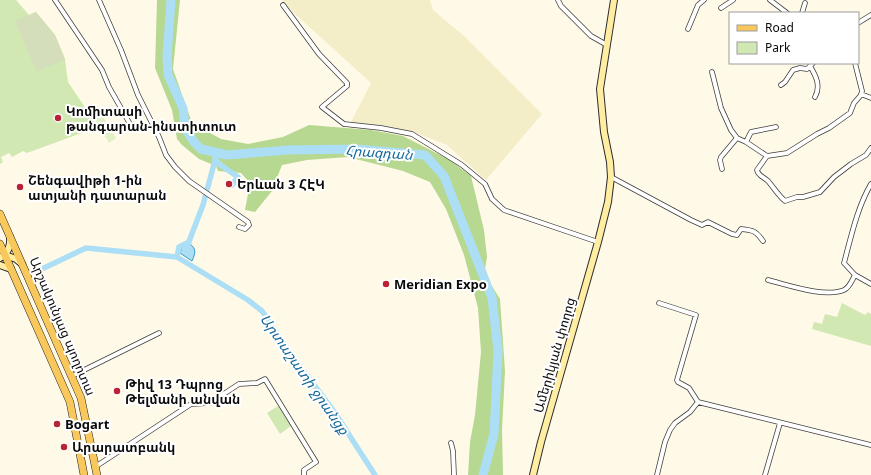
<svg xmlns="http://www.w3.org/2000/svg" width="871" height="475" viewBox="0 0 871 475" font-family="Georgia,'Noto Sans Armenian',serif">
<rect width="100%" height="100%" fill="#fff9e7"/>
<path fill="#f3edc8" d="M282,0h148l3,10 32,27 77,77 -56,66 -39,-35 -33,-13 -63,-10 20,-39 -78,-71z"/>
<path fill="#d1e8b2" d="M0,0h16l13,15 7,-3 19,23 10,24 3,23 30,45 -71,26 -4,-2 -11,6 -3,-4 -8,4 2,5 -3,2z
M842,303l23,12 3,-3 3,2v32l-59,-17 2,-7 8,2 3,-10 12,3z
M278,406l13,20 -11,8 -13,-21z"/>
<path fill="#b6d891" d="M157,0h23l-7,69 19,54 29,16 27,5 35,-7 26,-12 62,5 32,6 47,24 21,16 13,54 3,27 -2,12 5,14 10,16 5,72 -3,59 1,45h-35l2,-33 5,-27 6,-63 -3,-44 -14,-53 -18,-46 -16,-27 -27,-11 -55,-14 -41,3 -25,5 -10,26 -17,21 -10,-2 5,-27 -9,-10 -23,-2 -2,-5 -17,-7 -17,-14 -5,-6 -5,-29 -17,-42z"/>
<path fill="#d5deba" d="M36,12l19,23 10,24 -28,13 -22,-51z"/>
<path fill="#e3efc4" d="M98,109l18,29 -7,5 -18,-30z"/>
<path fill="#acdff5" stroke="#3499cc" d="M190,244c7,5 5,10 2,17l-12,-8 2,-6z"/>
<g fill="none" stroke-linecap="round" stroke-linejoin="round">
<path stroke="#acdff5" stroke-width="5.5" d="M215,158l4,6 19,13 -6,8
M187,251l1,-7 15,-39 14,-52
M177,257l2,-10 10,-5
M44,268l42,-20 91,9 71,43 14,11 31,46 42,56 40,62"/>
<path stroke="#acdff5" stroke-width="9" d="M171,0l-4,56 1,19 15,33 2,20 9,14 7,7 26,6 61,-5 69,-1 68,6 19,21 48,122 6,53 -4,83 -11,41"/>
<g stroke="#3d3d3d" stroke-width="5.5">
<path id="street" d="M55,0l47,70 7,17 21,37
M99,0l22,50 17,45 21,42 7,18 9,12 14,14 59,41 1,3 -4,4 -6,-2
M558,0l3,6 30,30 16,9
M770,0l17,13
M283,5l36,49 28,29v3l-25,21 22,17 37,4 31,6 50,31 23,19 7,15 12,11 94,32
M721,8l12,-8
M802,13l3,-10
M858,23l13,-8
M688,29l10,-24 6,-5
M810,66c6,10 11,20 5,31
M712,72l9,36 10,22 6,8 9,4 21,14 20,-3 30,-19 12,-6 21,-15 4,-10 7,-8 1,-4 -7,-28
M781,85l4,-3 8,-12 7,-2 7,1 6,-6
M861,94l10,4
M746,142l5,-10 25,-5
M767,156l-10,14c1,6 7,7 11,11 6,7 10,14 17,20l12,-4h6l17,-5 14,-15 17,-13 15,-9 5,-7
M722,169l-2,-9 1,-3 16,-19
M611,177l80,43 11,5 6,-3 24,12 5,1 4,-6c12,1 15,2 22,12
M871,184c-14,24 -20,53 -27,79l11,12 16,9
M768,280c20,5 57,18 76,10 6,-3 8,-10 11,-15
M659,303l37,12 -19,65 1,2 11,6 9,14
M72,376l87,-43
M698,402l173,43
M451,443l2,8 1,24
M95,467l96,-63 19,-1 29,-19 18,-1 8,-4 51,83 -12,8v5
M657,475l8,-33 5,-12 5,-7 15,-11 8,-10
M765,475l15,-52"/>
</g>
<g stroke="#2c2c2c" stroke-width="8">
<path id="secondary" d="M5,255l11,4 6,5
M0,258c8,-5 11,-12 10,-21
M0,265l11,4
M533,475l8,-33 57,-200 10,-40 3,-25 -1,-15 -6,-30 -4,-43 14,-89"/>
</g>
<g stroke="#1b1b1b" stroke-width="8">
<path id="primary" d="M0,214l81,184 16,77
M0,244l70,158 14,73"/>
</g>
<use href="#street" stroke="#fff" stroke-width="4"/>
<use href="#secondary" stroke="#ffeea2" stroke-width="6"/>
<use href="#primary" stroke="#f8c85d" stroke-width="7"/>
</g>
<g fill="#b82435" stroke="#fff" stroke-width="1.5">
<circle cx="58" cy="118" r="4"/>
<circle cx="229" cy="184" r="4"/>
<circle cx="20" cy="187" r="4"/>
<circle cx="386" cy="284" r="4"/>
<circle cx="117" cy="391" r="4"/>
<circle cx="57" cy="424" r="4"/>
<circle cx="64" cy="447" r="4"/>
</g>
<g text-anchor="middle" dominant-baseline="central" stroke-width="4" stroke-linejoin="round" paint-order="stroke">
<g font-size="13" font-weight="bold" fill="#0a0a0a" stroke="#fff" text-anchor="start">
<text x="66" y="111">Կոմիտասի<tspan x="66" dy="15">թանգարան-ինստիտուտ</tspan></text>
<text x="28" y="180">Շենգավիթի 1-ին<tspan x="28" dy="15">ատյանի դատարան</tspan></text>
<text x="237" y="184">Երևան 3 ՀԷԿ</text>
<text x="394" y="284">Meridian Expo</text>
<text x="125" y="384">Թիվ 13 Դպրոց<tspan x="125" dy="15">Թելմանի անվան</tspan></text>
<text x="65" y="424">Bogart</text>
<text x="72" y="447">Արարատբանկ</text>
</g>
<g font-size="13" fill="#0a0a0a" stroke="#fff">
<text transform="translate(63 326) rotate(67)">Արշակունյաց պողոտա</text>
<text transform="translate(554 355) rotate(-74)">Ամերիկյան փողոց</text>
</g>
<g font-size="14" font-style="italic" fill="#156999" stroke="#fff">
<text transform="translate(379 152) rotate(4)">Հրազդան</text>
<text transform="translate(305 374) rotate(55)">Արտաշատի ջրանցք</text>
</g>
</g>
<rect x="729" y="12" width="130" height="52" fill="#ffffff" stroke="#9d9d9d"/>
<rect x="737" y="25" width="20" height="6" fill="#f8c85d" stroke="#9d9d9d"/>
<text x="765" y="32" font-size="12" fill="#0a0a0a">Road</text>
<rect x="737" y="42" width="20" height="12" fill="#d1e8b2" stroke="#9d9d9d"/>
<text x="765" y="52" font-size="12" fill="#0a0a0a">Park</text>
</svg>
